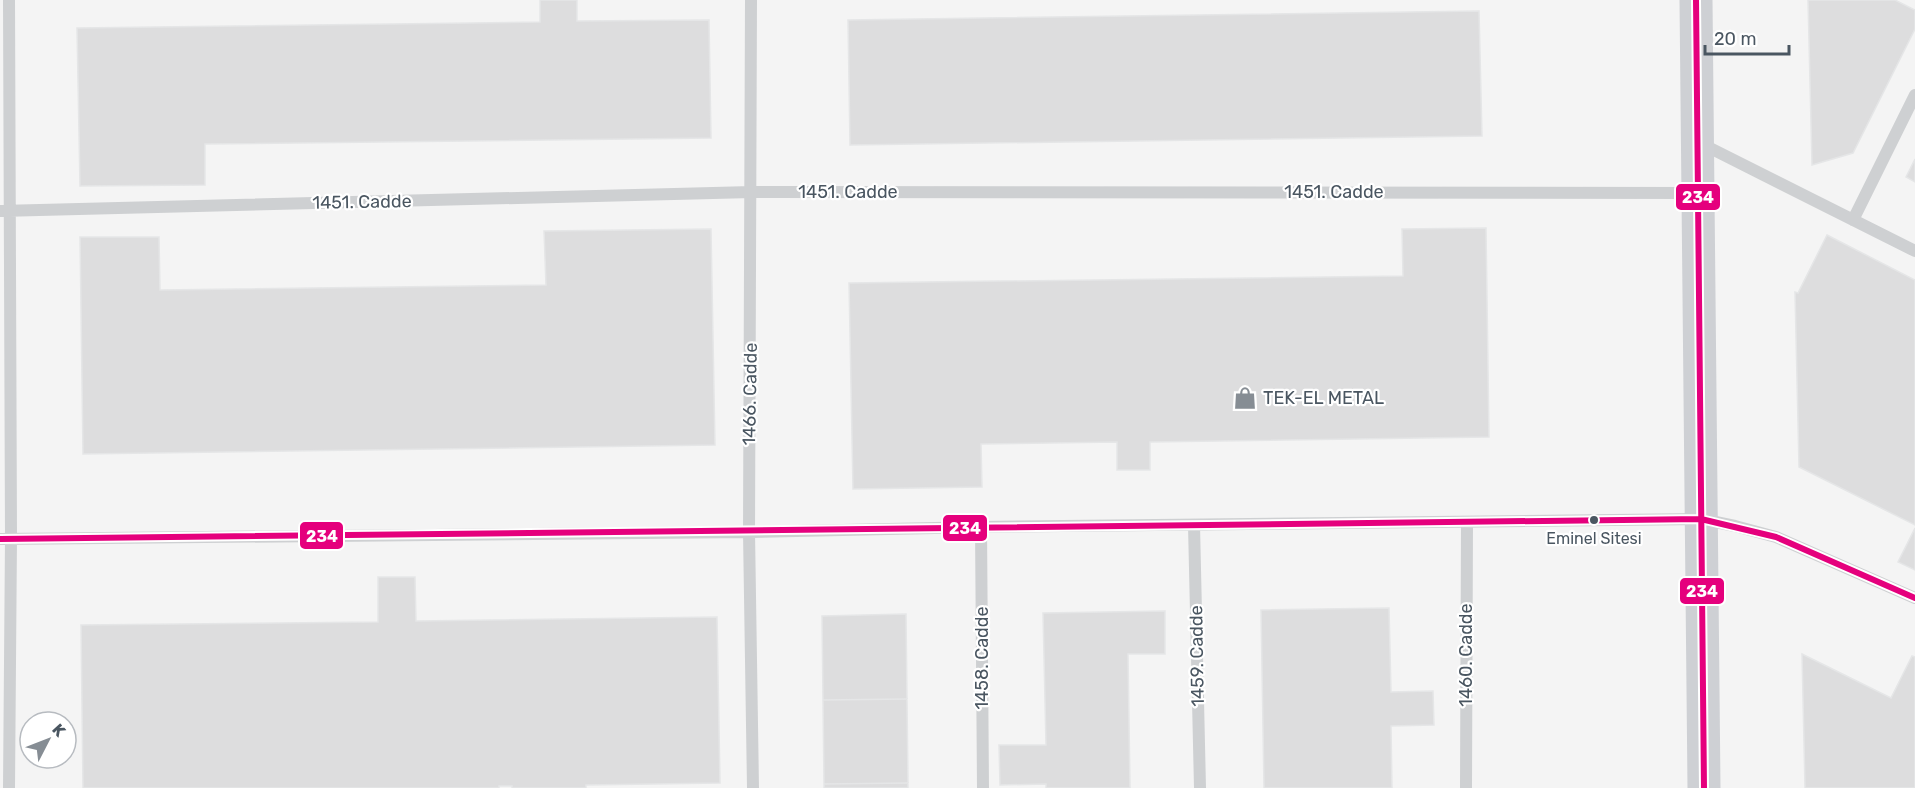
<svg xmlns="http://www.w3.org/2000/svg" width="1915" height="788" viewBox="0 0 1915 788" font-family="Rubik,sans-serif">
<rect width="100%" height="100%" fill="#f4f4f4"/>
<path fill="#ddddde" stroke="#e5e6e7" stroke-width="1.5" d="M540,0h37v21l132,-1 2,118 -506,6v41l-125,1 -3,-158 463,-6z
M1808,0h87l20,10v19l-62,124 -41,12z
M1479,11l3,125 -632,9 -2,-125z
M1915,159v23l-9,-5z
M1486,228l3,209 -339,5v28h-33v-28l-136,2 1,43 -129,2 -4,-206 554,-7 -1,-47z
M711,229l4,216 -632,9 -3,-217h79l1,53 386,-5 -2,-54z
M1827,235l88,45v245l-116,-58 -4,-175 3,1z
M1915,528v42l-17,-8z
M378,577h37l1,44 301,-4 3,166 -134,2v3h-74v-2h-13v2h-416l-2,-163 297,-3z
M1389,608l2,84 42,-1 1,34 -43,1 1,62h-128l-3,-178z
M1165,611v43h-37l2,134h-84v-4l-46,1 -1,-40h47l-3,-132z
M906,614l1,85 -84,1 -1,-84z
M1802,654l89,44 21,-42 3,1v131h-110z
M907,699l1,84 -84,1 -1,-84z
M908,783v5h-84v-4z"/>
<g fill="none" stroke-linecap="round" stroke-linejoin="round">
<path stroke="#ced0d2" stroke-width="12" d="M9,0l2,538 -2,250
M751,0l-2,532 4,256
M1700,143l215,108
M0,211l752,-19 944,1
M1853,220l62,-125
M1194,525l6,263
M981,527l2,261
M0,539l749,-7 232,-5 720,-8 34,7 41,11 139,61
M1466,788l1,-266"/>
<path stroke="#ced0d4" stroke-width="33" d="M1696,0l8,788"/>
<g stroke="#fff" stroke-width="10">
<path id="bus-1" d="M1696,0l8,788
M0,539c567,-5 1134,-14 1701,-20l75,18 139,61"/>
</g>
<use href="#bus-1" stroke="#e5007d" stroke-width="6"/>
</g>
<defs>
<g id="shop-bare" transform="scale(1.8)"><path d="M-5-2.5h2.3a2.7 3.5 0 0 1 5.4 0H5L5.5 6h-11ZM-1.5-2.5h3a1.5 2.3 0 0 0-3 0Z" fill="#868d94" stroke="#fff" stroke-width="2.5" paint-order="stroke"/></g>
</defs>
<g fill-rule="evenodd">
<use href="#shop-bare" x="1245" y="398"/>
</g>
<circle fill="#4a5661" stroke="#fff" stroke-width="2" cx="1594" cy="520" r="5"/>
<g text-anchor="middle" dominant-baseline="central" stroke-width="4.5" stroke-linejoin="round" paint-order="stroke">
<g font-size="16" fill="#4a5661" stroke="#fff">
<text x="1594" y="538">Eminel Sitesi</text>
</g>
<g font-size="18" fill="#4a5661" stroke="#fff">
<text x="848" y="192">1451. Cadde</text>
<text x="1334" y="192">1451. Cadde</text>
<text transform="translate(362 202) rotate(-1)">1451. Cadde</text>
<text transform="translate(750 394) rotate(-89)">1466. Cadde</text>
<text transform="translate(1466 655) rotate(-90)">1460. Cadde</text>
<text transform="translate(1197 656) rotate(-91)">1459. Cadde</text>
<text transform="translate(982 658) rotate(-90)">1458. Cadde</text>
</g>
<g font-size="18" fill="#4a5661" stroke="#fff" text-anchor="start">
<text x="1263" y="398">TEK-EL METAL</text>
</g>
</g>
<g stroke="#fff" stroke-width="2">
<rect x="1675" y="183" width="46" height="28" rx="6" fill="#e5007d"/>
<rect x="942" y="514" width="46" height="28" rx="6" fill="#e5007d"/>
<rect x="299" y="521" width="45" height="29" rx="6" fill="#e5007d"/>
<rect x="1679" y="577" width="46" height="28" rx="6" fill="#e5007d"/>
</g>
<g font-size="16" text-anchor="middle" font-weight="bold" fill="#fff">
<text x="1698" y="203">234</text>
<text x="965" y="534">234</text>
<text x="322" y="542">234</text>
<text x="1702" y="597">234</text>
</g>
<g transform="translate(48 740) rotate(48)"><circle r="28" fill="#ffffff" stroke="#b7bbc0" stroke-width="1.5"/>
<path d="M0-4.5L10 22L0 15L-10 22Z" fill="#868d94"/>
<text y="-9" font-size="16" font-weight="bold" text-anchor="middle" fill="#4a5661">K</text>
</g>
<path d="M1705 45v9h84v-9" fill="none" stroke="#4a5661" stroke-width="3"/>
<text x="1714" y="45" font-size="18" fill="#4a5661" stroke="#ffffff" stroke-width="4.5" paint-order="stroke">20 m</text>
</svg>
